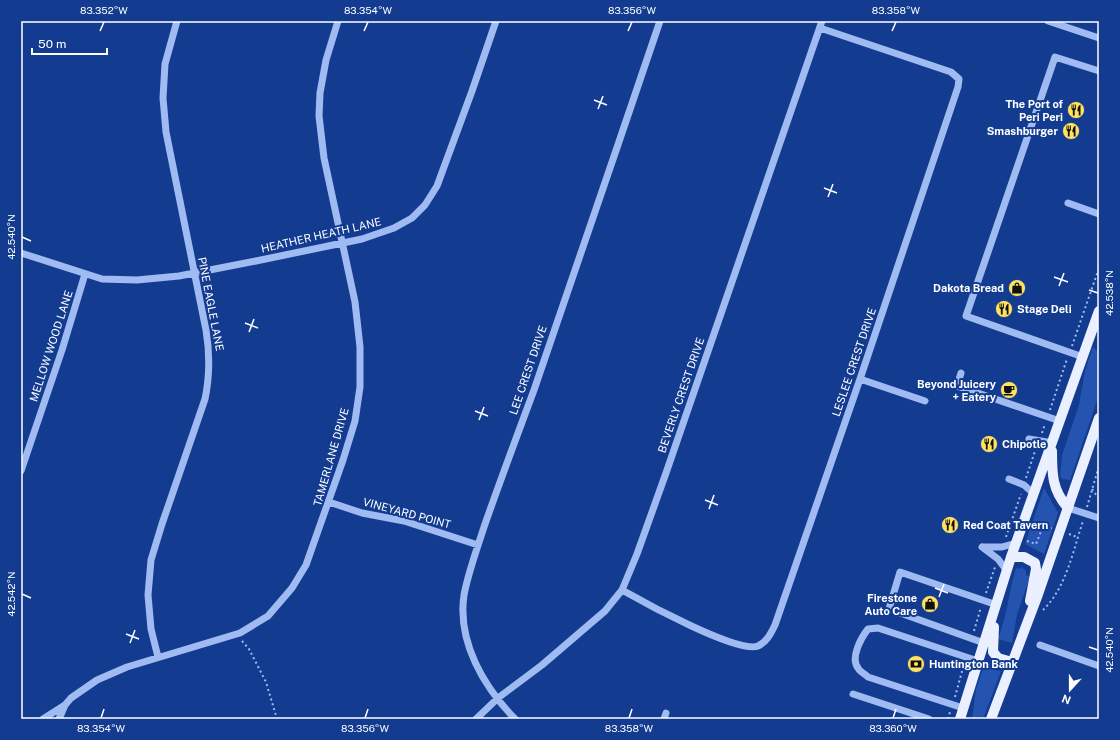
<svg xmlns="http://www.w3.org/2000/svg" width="1120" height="740" viewBox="0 0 1120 740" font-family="'Public Sans',sans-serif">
<rect width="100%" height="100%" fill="#133c91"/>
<path fill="#2554b0" d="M1093,347l6,6v42l-29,85 -8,-1 -2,-3 2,-21 17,-50 6,-34z
M1044,488l14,25 -14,41 -19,-10z
M1022,567l4,4v4l4,2 -13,37 -5,29 -14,-4c9,-23 11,-48 18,-71l4,1z
M985,663l8,7 8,1 -18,48h-11l4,-30z"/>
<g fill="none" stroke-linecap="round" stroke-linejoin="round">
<path stroke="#9fbbf2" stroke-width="2" stroke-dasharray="2 3" stroke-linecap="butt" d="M1072,346l27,-78
M1050,410l17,-51
M1042,433l3,-9
M1026,478l10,-30
M1092,489l7,10
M1087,507l12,-41
M1069,534l8,3
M1006,537l15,-43
M1027,541l9,3 6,-15 10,-1
M986,593l9,-26
M1043,610c23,-22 30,-59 40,-89
M974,631l7,-24
M242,641l7,8 17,33 11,37
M955,697l9,-33
M948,719l2,-7"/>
<path stroke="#9fbbf2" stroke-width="7" d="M1048,21l51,17
M1068,203l31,11
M21,253l81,26 35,1 42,-4 77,-15 106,-22 32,-11 18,-10 13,-13 12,-19 35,-95 24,-70
M1083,357l-117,-41 89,-259 44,14
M961,373l-4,13 103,35
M860,379l65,22
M1029,439l24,4
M21,471l41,-121 23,-76
M1009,479l15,6 10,9
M329,502l33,11 42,8 74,24
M1068,508l31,10
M982,547l16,12 9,12
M983,547h19l14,-4
M622,590c21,12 116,64 136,56 9,-4 13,-13 17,-21l85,-246 98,-292 1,-8 -8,-7 -131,-44
M984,643l-95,-34 11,-37 97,33
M1040,645l59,21
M158,657l-7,-28 -3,-34 3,-35 11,-36 43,-125c5,-24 5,-45 1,-69l-40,-198 -3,-34 2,-34 12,-43
M853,694l76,25
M963,708l-95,-31c-3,-3 -8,-5 -10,-9 -8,-10 3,-30 10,-39l10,-1 100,33
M43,719l22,-14
M59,719l6,-14 6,-7 26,-18 30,-13 113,-34 28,-17 24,-28 14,-23 37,-105 12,-39 5,-34v-40l-5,-45 -31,-144 -5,-42 1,-23 6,-33 12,-39
M476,719l22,-21 44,-33 63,-54 17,-21 15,-36 29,-81 156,-452
M515,719c-31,-32 -58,-77 -51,-124 4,-22 13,-46 20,-68 16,-46 33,-91 50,-137 43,-123 84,-246 126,-369
M664,719l2,-6"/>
<path stroke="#eaf0ff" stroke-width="10" d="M1052,451c0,23 0,39 16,57
M1011,557h13l11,6 1,6 -6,32
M994,627l-1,25 5,6 14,4
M960,719l51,-162 88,-246
M991,719l46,-122 62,-179"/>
</g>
<path fill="none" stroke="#fff" stroke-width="1.5" d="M100,31l4,-9M364,31l4,-9M628,31l4,-9M892,31l4,-9M594,100l13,5M598,109l5,-13M824,188l13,5M828,197l5,-13M22,237l9,4M1054,277l14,5M1059,286l5,-13M1089,290l9,3M245,323l13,5M249,332l5,-13M475,411l13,5M479,420l5,-13M705,500l13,5M709,509l5,-14M935,588l13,5M22,594l9,4M939,597l5,-13M126,634l13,5M130,643l5,-13M1089,647l9,3M101,718l3,-9M365,718l3,-9M629,718l3,-9M893,718l3,-9"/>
<defs>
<g id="restaurant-disc" transform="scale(0.9)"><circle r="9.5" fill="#ffe360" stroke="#133c91"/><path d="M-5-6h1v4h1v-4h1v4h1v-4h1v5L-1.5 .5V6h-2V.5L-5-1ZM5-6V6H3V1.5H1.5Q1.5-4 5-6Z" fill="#111"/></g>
<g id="shop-disc" transform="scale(0.9)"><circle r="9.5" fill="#ffe360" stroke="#133c91"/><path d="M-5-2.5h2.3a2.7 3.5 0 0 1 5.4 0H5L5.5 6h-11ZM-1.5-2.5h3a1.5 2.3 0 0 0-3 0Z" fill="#111"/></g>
<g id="cafe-disc" transform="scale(0.9)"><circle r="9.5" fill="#ffe360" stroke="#133c91"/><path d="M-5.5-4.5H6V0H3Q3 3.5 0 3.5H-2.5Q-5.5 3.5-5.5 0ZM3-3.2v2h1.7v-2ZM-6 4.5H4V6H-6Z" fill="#111"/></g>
<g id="bank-disc" transform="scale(0.9)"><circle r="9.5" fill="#ffe360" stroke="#133c91"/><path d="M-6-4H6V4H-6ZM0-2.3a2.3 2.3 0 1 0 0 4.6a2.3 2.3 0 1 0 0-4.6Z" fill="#111"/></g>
</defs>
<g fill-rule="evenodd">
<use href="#restaurant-disc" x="1076" y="110"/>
<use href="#restaurant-disc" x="1071" y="131"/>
<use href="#shop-disc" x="1017" y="288"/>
<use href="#restaurant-disc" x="1004" y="309"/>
<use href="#cafe-disc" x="1009" y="390"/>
<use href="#restaurant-disc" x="989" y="444"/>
<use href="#restaurant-disc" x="950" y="525"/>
<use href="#shop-disc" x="930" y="604"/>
<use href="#bank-disc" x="916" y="664"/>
</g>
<g text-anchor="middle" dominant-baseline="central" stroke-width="4" stroke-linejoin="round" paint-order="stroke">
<g font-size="11" font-weight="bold" fill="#fff" stroke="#133c91" text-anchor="end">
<text x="1063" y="104">The Port of<tspan x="1063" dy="13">Peri Peri</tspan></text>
<text x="1058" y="131">Smashburger</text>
<text x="1004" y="288">Dakota Bread</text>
<text x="1017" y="309" text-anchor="start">Stage Deli</text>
<text x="996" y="384">Beyond Juicery<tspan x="996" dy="13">+ Eatery</tspan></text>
<text x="1002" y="444" text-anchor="start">Chipotle</text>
<text x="963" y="525" text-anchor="start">Red Coat Tavern</text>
<text x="917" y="598">Firestone<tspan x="917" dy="13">Auto Care</tspan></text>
<text x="929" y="664" text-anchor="start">Huntington Bank</text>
</g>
<g font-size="11" fill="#fff" stroke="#133c91">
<text transform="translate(321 235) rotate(-13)">HEATHER HEATH LANE</text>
<text transform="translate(211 304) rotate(79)">PINE EAGLE LANE</text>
<text transform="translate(51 346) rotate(-72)">MELLOW WOOD LANE</text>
<text transform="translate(854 362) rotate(-71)">LESLEE CREST DRIVE</text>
<text transform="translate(528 370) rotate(-71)">LEE CREST DRIVE</text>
<text transform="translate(681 395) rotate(-71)">BEVERLY CREST DRIVE</text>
<text transform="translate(331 457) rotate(-74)">TAMERLANE DRIVE</text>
<text transform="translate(407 513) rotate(15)">VINEYARD POINT</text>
</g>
</g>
<rect width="1120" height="740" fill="none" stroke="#133c91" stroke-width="44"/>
<g transform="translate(1070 690) rotate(201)" stroke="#133c91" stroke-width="3" paint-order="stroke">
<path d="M0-3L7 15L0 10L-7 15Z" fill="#ffffff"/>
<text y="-6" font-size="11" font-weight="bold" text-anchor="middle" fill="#ffffff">N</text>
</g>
<path d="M32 48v6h75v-6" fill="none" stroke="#ffffff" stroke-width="2"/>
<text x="38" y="48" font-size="12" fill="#ffffff" stroke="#133c91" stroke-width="3" paint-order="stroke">50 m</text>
<rect x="22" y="22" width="1076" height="696" fill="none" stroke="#fff" stroke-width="1.5"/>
<g font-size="10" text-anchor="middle" fill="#fff">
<text x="104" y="14">83.352°W</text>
<text x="368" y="14">83.354°W</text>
<text x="632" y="14">83.356°W</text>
<text x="896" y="14">83.358°W</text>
<text transform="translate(11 237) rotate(-90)" y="4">42.540°N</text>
<text transform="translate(1109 293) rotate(-90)" y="4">42.538°N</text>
<text transform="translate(11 594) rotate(-90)" y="4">42.542°N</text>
<text transform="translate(1109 650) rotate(-90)" y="4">42.540°N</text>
<text x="101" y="732">83.354°W</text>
<text x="365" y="732">83.356°W</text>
<text x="629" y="732">83.358°W</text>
<text x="893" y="732">83.360°W</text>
</g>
</svg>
